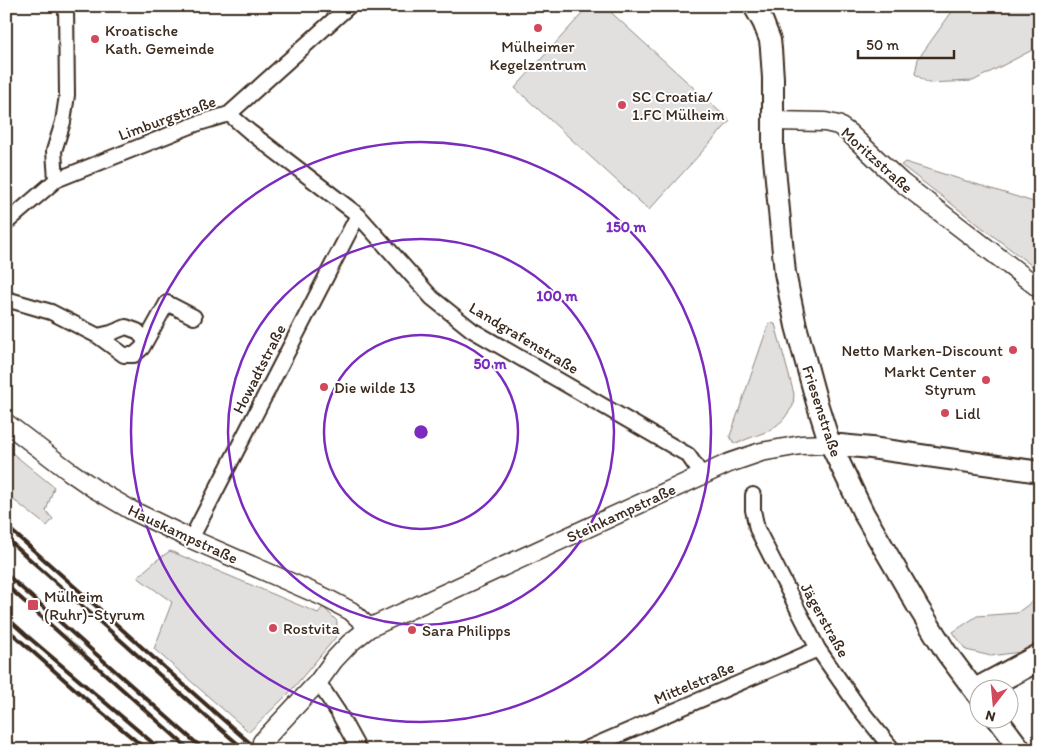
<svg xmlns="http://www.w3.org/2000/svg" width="1046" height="756" viewBox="0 0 1046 756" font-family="Itim,sans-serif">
<rect width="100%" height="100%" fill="#fff"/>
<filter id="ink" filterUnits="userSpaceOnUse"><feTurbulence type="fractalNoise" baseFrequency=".02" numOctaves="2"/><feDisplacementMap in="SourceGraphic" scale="10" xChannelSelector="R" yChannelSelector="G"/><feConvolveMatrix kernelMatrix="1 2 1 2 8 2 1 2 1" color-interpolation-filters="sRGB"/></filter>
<g filter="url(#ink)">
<path fill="#e2e0de" stroke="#8e857e" d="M589,6h15l126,115 -81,89 -134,-122z
M956,6h84v40l-67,35 -45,2 -13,-9 3,-15z
M905,162l135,42v68l-139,-107z
M769,323l6,1 19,70 -1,12 -10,14 -12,10 -37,14 -4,-8z
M6,448l48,39 -8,24 7,8 -6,7 -41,-32z
M170,551l148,62 5,-6 14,14 -1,16 -47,56 -40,39 -95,-83 18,-47 -35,-25 20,-17z
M1040,596v48l-20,8 -29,4 -25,-6 -13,-18 24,-16 40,-3z"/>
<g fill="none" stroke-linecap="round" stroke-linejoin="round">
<g stroke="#3b2a1e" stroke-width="18">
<path id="minor" d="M229,114l21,18 108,83 74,83 40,32 216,125 14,20
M56,180l-2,-29 9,-29 4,-27 -1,-89
M6,223l50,-43 140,-56 33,-10 120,-108
M6,299l45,13 47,24 26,19h10l8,-7 25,-45 27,14
M98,336l13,-3 15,-6 11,4 8,9
M753,495v15l4,19 61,120 41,59 34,42
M191,539l167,-324
M318,682l20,30 21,38
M584,750l234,-101"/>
</g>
<g stroke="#3b2a1e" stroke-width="21">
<path id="tertiary" d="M772,121l53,1 13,3 10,7 53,50 139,107
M6,423l63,48 26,18 36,21 60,29 133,58 27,14 18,17
M262,742l56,-60 16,-22 16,-17 19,-15 360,-165 32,-11 40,-7 29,-1"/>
</g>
<g stroke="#3b2a1e" stroke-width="24">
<path id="secondary" d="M754,6l9,16 7,18 1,9 2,29v70l12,125 11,53 21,77 12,38 35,73 54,93 28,45 32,43
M830,444l41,4 169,24
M997,718l24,32"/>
</g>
<g stroke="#3b2a1e" stroke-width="29">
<path id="motorway" d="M982,688l58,-31"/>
</g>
<use href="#minor" stroke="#fff" stroke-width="14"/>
<use href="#tertiary" stroke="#fff" stroke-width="18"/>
<use href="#secondary" stroke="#fff" stroke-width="20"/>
<use href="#motorway" stroke="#fff" stroke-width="25"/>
<path stroke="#3b2a1e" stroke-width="4" d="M6,526c85,74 167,151 252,224
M6,538l204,182 35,30
M6,574l198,176
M6,585l184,165
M6,617l20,18 135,115
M6,628l88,78 53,44"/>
</g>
</g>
<g fill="none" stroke="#7b2cbf" stroke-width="2.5">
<circle cx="421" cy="432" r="97"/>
<circle cx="421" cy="432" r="193"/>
<circle cx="421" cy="432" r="290"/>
</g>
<g fill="#d1495b" stroke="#fff" stroke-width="2">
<circle cx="538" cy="28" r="5"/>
<circle cx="95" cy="39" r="5"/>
<circle cx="622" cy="105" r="5"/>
<circle cx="1013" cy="350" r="5"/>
<circle cx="986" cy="380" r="5"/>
<circle cx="324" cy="387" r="5"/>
<circle cx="945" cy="413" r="5"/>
<rect x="27" y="599" width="12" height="12" rx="2.5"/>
<circle cx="273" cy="628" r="5"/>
<circle cx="412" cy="630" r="5"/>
</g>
<g text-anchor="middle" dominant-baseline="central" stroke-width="4" stroke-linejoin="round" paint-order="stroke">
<g font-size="16" fill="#3b2a1e" stroke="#fff" text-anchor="start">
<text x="105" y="30">Kroatische<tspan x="105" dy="18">Kath. Gemeinde</tspan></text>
<text x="538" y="46" text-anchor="middle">Mülheimer<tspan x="538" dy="18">Kegelzentrum</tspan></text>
<text x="632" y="96">SC Croatia/<tspan x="632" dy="18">1.FC Mülheim</tspan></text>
<text x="1003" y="350" text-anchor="end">Netto Marken-Discount</text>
<text x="976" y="371" text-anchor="end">Markt Center<tspan x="976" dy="18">Styrum</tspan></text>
<text x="334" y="387">Die wilde 13</text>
<text x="955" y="413">Lidl</text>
<text x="44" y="596">Mülheim<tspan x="44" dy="18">(Ruhr)-Styrum</tspan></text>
<text x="283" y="628">Rostvita</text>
<text x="422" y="630">Sara Philipps</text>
</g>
<g font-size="16" fill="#3b2a1e" stroke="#fff">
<text transform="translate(167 118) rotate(-20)">Limburgstraße</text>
<text transform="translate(877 160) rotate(42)">Moritzstraße</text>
<text transform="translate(524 338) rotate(31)">Landgrafenstraße</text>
<text transform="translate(259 369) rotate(-63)">Howadtstraße</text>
<text transform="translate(822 411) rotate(72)">Friesenstraße</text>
<text transform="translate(621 513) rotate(-25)">Steinkampstraße</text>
<text transform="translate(183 534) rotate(25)">Hauskampstraße</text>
<text transform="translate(825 620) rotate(61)">Jägerstraße</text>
<text transform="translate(694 683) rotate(-23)">Mittelstraße</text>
</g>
</g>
<circle cx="421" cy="432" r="8" fill="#7b2cbf" stroke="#fff" stroke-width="2.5"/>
<g font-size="15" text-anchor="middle" font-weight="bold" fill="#7b2cbf" stroke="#fff" stroke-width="4" stroke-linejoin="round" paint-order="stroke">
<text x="626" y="232">150 m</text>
<text x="557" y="301">100 m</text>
<text x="490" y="369">50 m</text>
</g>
<rect width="1046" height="756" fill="none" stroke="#fff" stroke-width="25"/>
<rect x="12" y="12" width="1021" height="731" fill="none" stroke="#3b2a1e" stroke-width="2" filter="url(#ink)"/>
<g transform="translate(994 704) rotate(196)"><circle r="24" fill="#ffffff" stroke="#b1aaa5"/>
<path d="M0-4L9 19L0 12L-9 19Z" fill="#d1495b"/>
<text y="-8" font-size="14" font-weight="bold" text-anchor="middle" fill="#3b2a1e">N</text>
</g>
<path d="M858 50v8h96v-8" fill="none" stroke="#3b2a1e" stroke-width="2.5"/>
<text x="866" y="50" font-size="15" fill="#3b2a1e" stroke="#ffffff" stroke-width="4" paint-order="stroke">50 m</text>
</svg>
